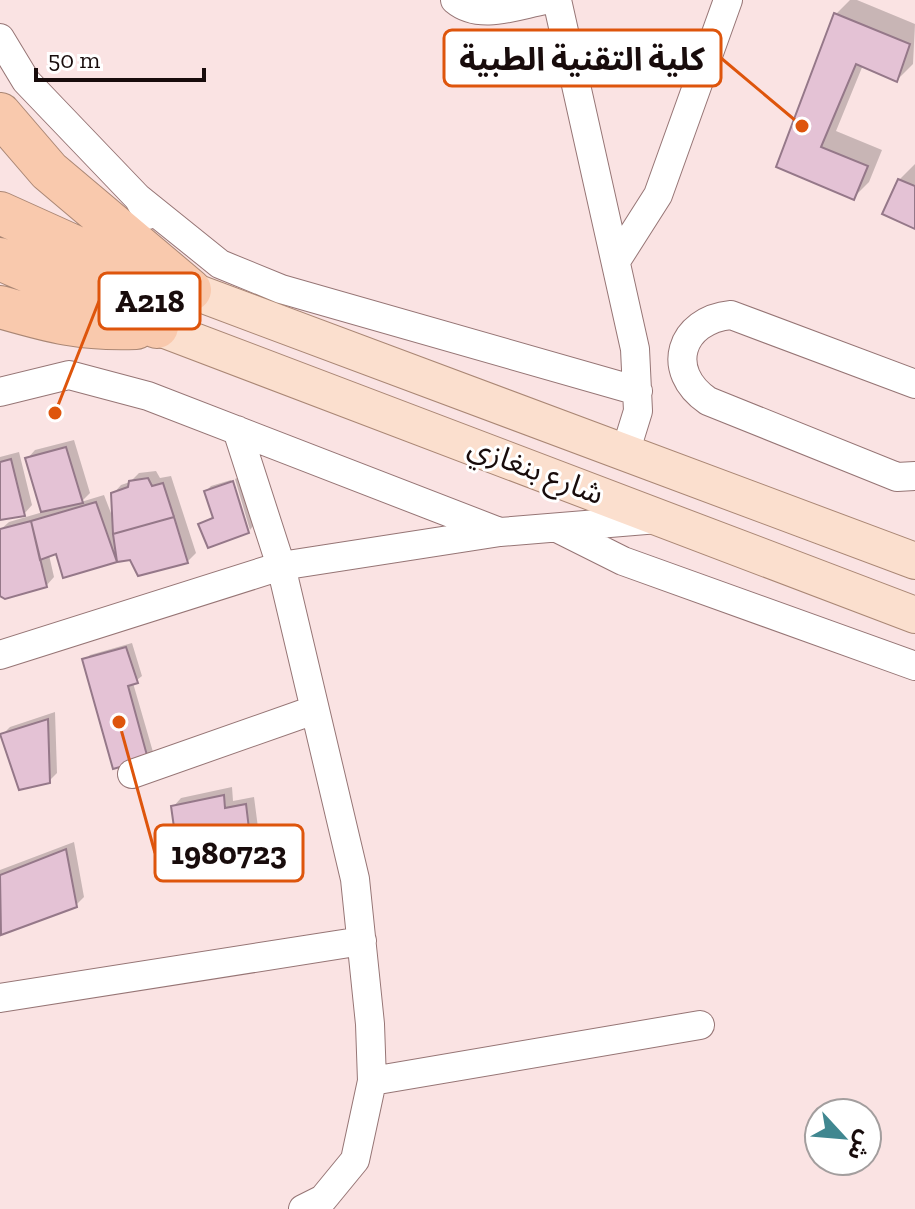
<svg xmlns="http://www.w3.org/2000/svg" width="915" height="1209" viewBox="0 0 915 1209" font-family="'Zilla Slab','Noto Sans Arabic',serif">
<rect width="100%" height="100%" fill="#fae3e3"/>
<path fill="#0003" d="M850,0h7l58,24 -2,40 -16,16 -34,-15 -27,66 46,19 -13,32 -16,16 -74,-32 57,-152z
M915,164v63l-16,-47z
M74,440l16,53 -9,9 23,-7 10,26 -1,-27 8,-9 9,-3 9,-9 17,-2 4,7 11,-2 25,77 -9,9 -56,-4 -67,18 -7,-24 -8,3 5,22 -8,9 -46,8v-64l9,-8 34,-10 -16,-53 8,-9z
M19,452l13,53 -8,9 -24,4v-61z
M239,477l14,49 -3,4 -15,-51z
M231,480l15,52 -46,-8 14,-8 -8,-25 5,-5z
M132,643l10,33 -9,7 20,69 -6,5 -62,-97 5,-5z
M55,712l2,61 -8,8 -47,-46 8,-8z
M232,787l1,14 21,-4 6,46 -9,9 -78,-45 8,-9z
M74,842l10,55 -8,8 -73,27 -3,-13v-49z"/>
<path fill="#e4c2d5" stroke="#957889" stroke-width="2" d="M834,13l76,31 -13,38 -41,-18 -35,83 47,19 -14,34 -78,-33z
M898,179l17,7v43l-33,-15z
M66,447l17,56 -42,9 -16,-54z
M11,459l14,57 -25,4v-58z
M148,478l4,8 11,-3 11,34 -61,17 -2,-41 17,-6 1,-6z
M233,481l16,52 -41,15 -10,-24 15,-6 -9,-27z
M96,502l21,60 -54,16 -7,-24 -16,6 -9,-39z
M174,517l14,46 -50,13 -8,-16 -13,2 -4,-28z
M31,521l16,66 -42,12 -5,-3v-67z
M126,647l12,36 -10,3 20,73 -35,10 -31,-110z
M48,719l2,64 -31,7 -19,-56z
M224,795l1,13 21,-4 6,50 -13,3 -1,-8 -59,14 -8,-57z
M66,849l11,58 -76,28 -1,-60z"/>
<g fill="none" stroke-linecap="round" stroke-linejoin="round">
<g stroke="#967575" stroke-width="30">
<path id="minor" d="M455,0c25,21 62,5 91,0
M557,0l78,349 3,62 -13,42
M0,38l26,43 112,117 10,17
M138,198l82,66 61,25 357,102
M616,261l42,-66 70,-195
M915,384l-184,-69c-51,5 -67,56 -23,86l189,76 18,-1
M0,392l69,-17 79,21 349,135
M237,430l44,136 74,313 15,145 2,57 -17,79 -32,39 -20,10
M557,528l66,33 292,105
M0,655l281,-89 219,-34 158,-13
M132,774l182,-64
M0,998l362,-57
M372,1081l328,-56"/>
</g>
<g stroke="#aa8775" stroke-width="38">
<path id="major" d="M190,290l725,271
M157,327l758,288"/>
</g>
<g stroke="#aa8775" stroke-width="44">
<path id="highway" d="M0,114l49,57 141,119
M0,213l113,51 57,19
M0,259l157,68
M0,307c52,15 81,23 136,21"/>
</g>
<use href="#minor" stroke="#fff" stroke-width="28"/>
<use href="#major" stroke="#fbdfce" stroke-width="36"/>
<use href="#highway" stroke="#f9c9ad" stroke-width="42"/>
</g>
<g text-anchor="middle" dominant-baseline="central" stroke-width="6" stroke-linejoin="round" paint-order="stroke">
<g font-size="30" fill="#180c0c" stroke="#fff">
<text transform="translate(536 470) rotate(21)">شارع بنغازي</text>
</g>
</g>
<path fill="none" stroke="#de550c" stroke-width="3" d="M802 126L721 58M55 413L99 301M119 722L155 853"/>
<g fill="#de550c" stroke="#fff" stroke-width="3">
<circle cx="802" cy="126" r="8"/>
<circle cx="55" cy="413" r="8"/>
<circle cx="119" cy="722" r="8"/>
</g>
<g fill="#fff" stroke="#de550c" stroke-width="3">
<rect x="444" y="30" width="277" height="56" rx="8"/>
<rect x="99" y="273" width="101" height="56" rx="8"/>
<rect x="155" y="825" width="148" height="56" rx="8"/>
</g>
<g font-size="32" text-anchor="middle" font-weight="bold" fill="#180c0c">
<text x="582" y="70">كلية التقنية الطبية</text>
<text x="150" y="312">A218</text>
<text x="229" y="864">1980723</text>
</g>
<g transform="translate(843 1137) rotate(116)"><circle r="38" fill="#ffffff" stroke="#a39e9e" stroke-width="2"/>
<path d="M0-6L14 30L0 20L-14 30Z" fill="#408790"/>
<text y="-12" font-size="22" font-weight="bold" text-anchor="middle" fill="#180c0c">ش</text>
</g>
<path d="M36 68v12h168v-12" fill="none" stroke="#180c0c" stroke-width="4"/>
<text x="48" y="68" font-size="24" fill="#180c0c" stroke="#ffffff" stroke-width="6" paint-order="stroke">50 m</text>
</svg>
